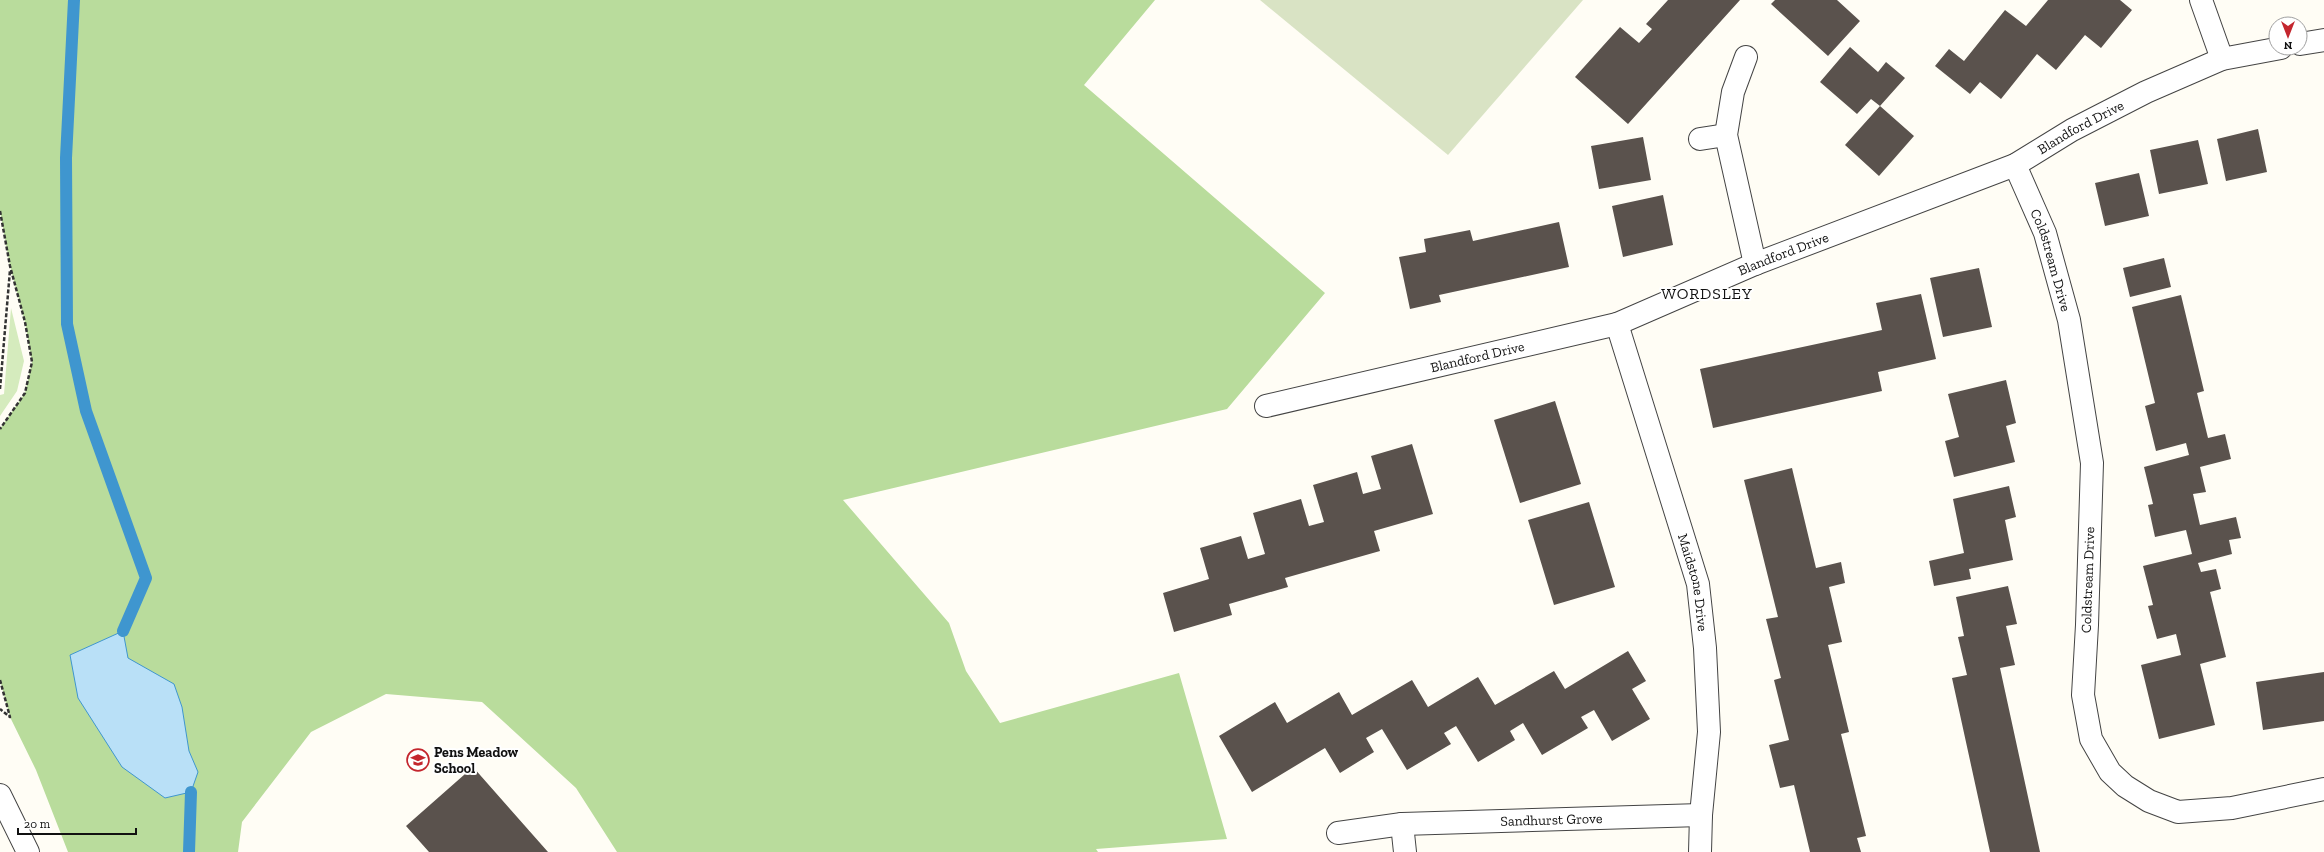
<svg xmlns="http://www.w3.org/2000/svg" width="2324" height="852" viewBox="0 0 2324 852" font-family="'Zilla Slab',serif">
<rect width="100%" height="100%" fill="#fffdf5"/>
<path fill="#d5ebbd" d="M11,308l13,53 -7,30 -17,25v-21l4,-1z"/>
<path fill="#b9dc9c" d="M0,0h1155l-71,85 241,208 -98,116 -384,91 106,123 17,48 34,52 179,-50 48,166 -131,10 2,3h-481l-41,-64 -94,-86 -96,-8 -75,38 -69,90 -4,30h-170l-32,-82 -26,-53 -10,-37v-251l25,-36 7,-31 -7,-40 -15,-56 -10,-55z"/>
<path fill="#d9e3c4" d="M1260,0h323l-135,155z"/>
<path fill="#b9e0f7" stroke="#3f96cf" d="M123,631l5,27 46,26 8,23 7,44 9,21 -7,20 -26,6 -43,-31 -44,-69 -8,-43z"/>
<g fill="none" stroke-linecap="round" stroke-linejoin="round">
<path stroke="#3f96cf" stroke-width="12" d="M74,0l-8,158 1,166 19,87 60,167 -23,53
M189,852l2,-60"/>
</g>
<path fill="#5a524d" d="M1668,0h72l-112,124 -53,-47 45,-50 19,16 13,-14 -6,-5z
M1775,0h62l23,21 -32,35 -57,-52z
M2048,0h72l12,10 -31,38 -16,-13 -29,35 -19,-16 -36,45 -21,-17 -10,12 -35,-28 14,-17 15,12 41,-51 21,16z
M1850,47l28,25 8,-10 19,16 -25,28 -9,-7 -14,15 -37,-32z
M1880,106l34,30 -35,40 -34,-31z
M2258,129l9,43 -41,9 -9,-42z
M1643,137l8,43 -52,9 -8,-43z
M2198,140l10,44 -49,10 -9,-44z
M2139,173l10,43 -44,10 -10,-43z
M1663,195l10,50 -50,12 -11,-51z
M1559,222l10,45 -130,28 2,7 -31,7 -11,-52 27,-5 -2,-13 46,-9 3,11z
M2164,258l7,29 -41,10 -7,-29z
M1979,268l13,59 -49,10 -13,-59z
M1921,294l15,65 -58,13 4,19 -169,37 -13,-59 182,-39 -6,-27z
M2181,295l23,96 -7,2 11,45 17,-4 6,25 -31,8 6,25 -13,2 7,31 36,-8 5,21 -12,2 3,14 -34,9 3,9 15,-3 5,20 -11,3 16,65 -26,7 15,61 -56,14 -18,-74 40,-10 -5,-21 -19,5 -9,-33 5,-1 -10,-39 49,-12 -6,-24 -31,7 -7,-32 5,-1 -9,-37 45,-12 -3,-12 -30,8 -11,-45 10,-3 -23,-96z
M2006,380l10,43 -10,3 9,36 -61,15 -9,-36 14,-4 -11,-43z
M1555,401l26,83 -61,19 -26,-83z
M1412,444l21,70 -59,17 6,20 -95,27 3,9 -59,17 3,11 -58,17 -11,-39 46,-14 -9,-31 41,-12 7,23 17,-5 -12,-41 48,-14 8,27 15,-4 -11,-37 44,-13 6,22 18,-5 -10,-33z
M1792,468l24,100 25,-6 4,21 -16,4 13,55 -14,3 21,87 -8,2 25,102 -9,2 4,14h-51l-16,-67 -14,3 -11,-43 20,-5 -15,-60 7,-2 -15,-59 12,-2 -34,-137z
M2009,486l7,31 -11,3 8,40 -44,9 2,10 -37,7 -5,-25 35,-8 -11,-54z
M1589,502l26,85 -61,18 -26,-85z
M2008,586l9,38 -11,2 9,39 -15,3 40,184h-50l-38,-174 15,-3 -9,-38 6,-1 -8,-39z
M1628,651l18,30 -14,8 18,30 -38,22 -18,-31 -13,7 7,11 -46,27 -19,-32 -13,8 5,9 -37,22 -22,-36 -12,7 7,11 -44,26 -25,-41 -16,9 8,14 -34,21 -15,-25 -73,44 -33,-56 56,-34 12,21 52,-31 13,23 60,-35 16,27 50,-30 17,28 59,-34 11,18z
M2324,672v49l-61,9 -7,-48z
M473,767l75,85h-119l-23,-26z"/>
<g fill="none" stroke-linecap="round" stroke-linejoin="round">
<g stroke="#444" stroke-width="24">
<g id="street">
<path d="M2201,0l21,59"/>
<path d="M2300,44l24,-4"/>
<path d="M1746,57l-13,35 -7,43 29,129"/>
<path d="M1700,139l26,-4"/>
<path id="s1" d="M2015,165l30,68 24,87 23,143 -5,162 -4,70 8,44 19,33 15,14 24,15 29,11 54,-4 92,-19"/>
<path id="s2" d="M1617,324l81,260 7,64 4,84 -8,83 -1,37"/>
<path id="s3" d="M1266,406l351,-82 138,-60 260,-99 57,-35 74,-38 76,-33 59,-11"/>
<path d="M0,795l28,57"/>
<path d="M1402,824l3,28"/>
<path id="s4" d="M1338,833l64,-9 299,-9"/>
</g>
</g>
<path stroke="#333" stroke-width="2.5" stroke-dasharray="4 2" stroke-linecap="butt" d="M0,211l10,55 15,56 7,40 -7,31 -25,36
M0,389l10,-119
M0,680l10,37 -10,-8"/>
<use href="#street" stroke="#fff" stroke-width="22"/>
</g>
<defs>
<g id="school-ring" transform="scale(1.15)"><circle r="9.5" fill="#fff" stroke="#c4262e" stroke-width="1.5"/><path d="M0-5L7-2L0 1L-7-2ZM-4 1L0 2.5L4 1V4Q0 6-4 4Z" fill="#c4262e"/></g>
</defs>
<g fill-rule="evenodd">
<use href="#school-ring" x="418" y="760"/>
</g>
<g text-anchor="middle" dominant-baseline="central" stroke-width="4" stroke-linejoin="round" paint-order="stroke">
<g font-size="14" fill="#111" stroke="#fff">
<text stroke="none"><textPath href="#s3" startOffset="865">Blandford Drive</textPath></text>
<text stroke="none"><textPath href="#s3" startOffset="541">Blandford Drive</textPath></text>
<text stroke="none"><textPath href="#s1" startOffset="102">Coldstream Drive</textPath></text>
<text stroke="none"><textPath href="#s3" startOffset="217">Blandford Drive</textPath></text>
<text transform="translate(2088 580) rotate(-88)">Coldstream Drive</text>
<text stroke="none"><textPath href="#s2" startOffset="270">Maidstone Drive</textPath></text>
<text stroke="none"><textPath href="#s4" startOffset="214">Sandhurst Grove</textPath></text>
</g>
<g font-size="14" font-weight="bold" fill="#111" stroke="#fff" text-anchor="start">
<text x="434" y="752">Pens Meadow<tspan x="434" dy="16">School</tspan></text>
</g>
<g font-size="16" letter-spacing="1" fill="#111" stroke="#fff">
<text x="1707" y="293">WORDSLEY</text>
</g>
</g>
<g transform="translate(2288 36) rotate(180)"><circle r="19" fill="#ffffff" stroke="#a0a0a0"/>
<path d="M0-3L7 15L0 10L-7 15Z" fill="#c4262e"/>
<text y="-6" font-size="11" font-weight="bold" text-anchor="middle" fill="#111111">N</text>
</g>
<path d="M18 828v6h118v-6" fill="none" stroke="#111111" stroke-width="2"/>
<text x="24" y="828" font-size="12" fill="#111111" stroke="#ffffff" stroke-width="3" paint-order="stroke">20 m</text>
</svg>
